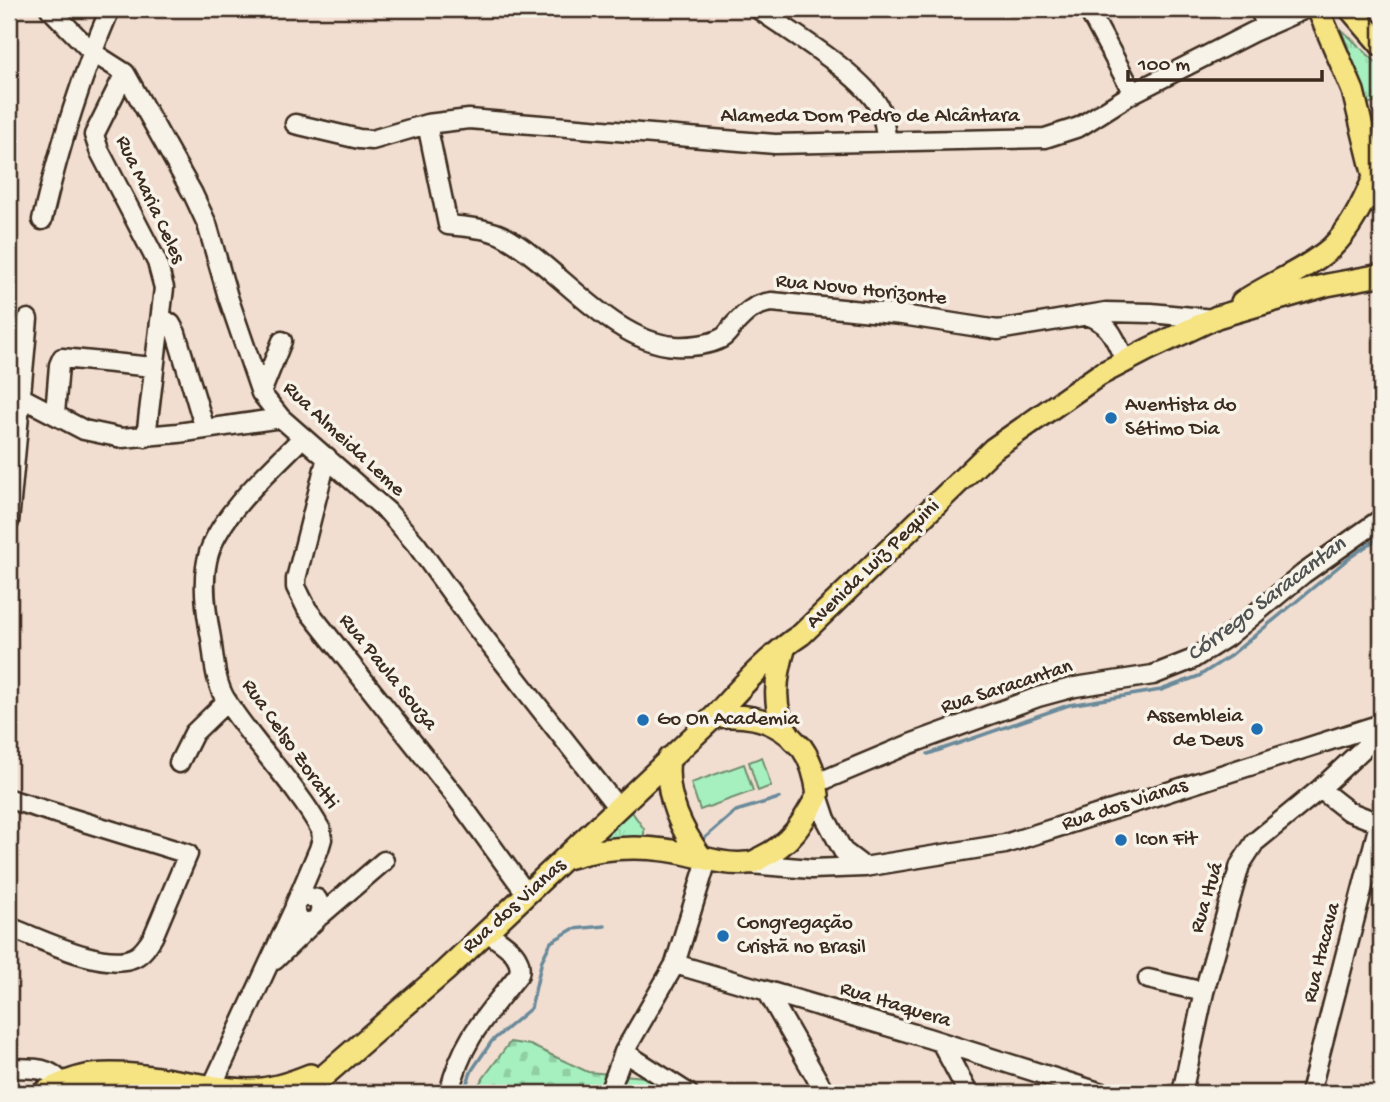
<svg xmlns="http://www.w3.org/2000/svg" width="1390" height="1102" viewBox="0 0 1390 1102" font-family="'Gochi Hand',sans-serif">
<defs>
<pattern id="grass-tufts" width="24" height="20" patternUnits="userSpaceOnUse" patternTransform="scale(1.75)"><rect width="24" height="20" fill="#a6f0bf"/><path d="M3 7l-1-3M5 7V3M7 7l1-3M15 17l-1-3M17 17v-4M19 17l1-3" fill="none" stroke="#90cea4"/></pattern>
<pattern id="cemetery-stones" width="16" height="16" patternUnits="userSpaceOnUse" patternTransform="scale(1.75)"><rect width="16" height="16" fill="#a6f0bf"/><path d="M2 7V4a2 2 0 0 1 4 0v3zM10 15v-3a2 2 0 0 1 4 0v3z" fill="#90cea4"/></pattern>
</defs>
<rect width="100%" height="100%" fill="#f1ded1"/>
<filter id="ink" filterUnits="userSpaceOnUse"><feTurbulence type="fractalNoise" baseFrequency=".0143" numOctaves="2"/><feDisplacementMap in="SourceGraphic" scale="14" xChannelSelector="R" yChannelSelector="G"/><feConvolveMatrix kernelMatrix="1 2 1 2 8 2 1 2 1" color-interpolation-filters="sRGB"/></filter>
<g filter="url(#ink)">
<path fill="url(#grass-tufts)" stroke="#708d6e" stroke-width="2" d="M1341,29l40,38v32l-13,5z
M630,809l14,20v10l-54,6z"/>
<path fill="url(#cemetery-stones)" stroke="#708d6e" stroke-width="2" d="M510,1042l20,3 58,27 69,6 16,15h-196l2,-9z"/>
<path fill="#a6f0bf" stroke="#708d6e" stroke-width="2" d="M762,757l9,29 -13,5 -9,-29z
M744,764l9,27 -53,19 -9,-27z"/>
<g fill="none" stroke-linecap="round" stroke-linejoin="round">
<path stroke="#6b8a9a" stroke-width="3.5" d="M928,754l141,-49 92,-15 38,-14 31,-20 119,-98 32,-22
M700,842l36,-31 43,-13
M463,1093l9,-23 20,-29 39,-33 11,-48 9,-18 22,-13 32,-3"/>
<g stroke="#3b2a1e" stroke-width="23">
<path id="minor" d="M50,9l42,43 33,21 68,121 14,30 21,73 33,96 20,25 107,94 28,32 60,83 142,181
M758,9c32,23 106,66 122,100 4,10 5,22 7,32
M1088,9l45,84
M1259,9l8,17
M125,73l-31,62 5,15 58,112 7,26 -18,149
M295,124l64,15 13,1 55,-16 42,-5 306,25 270,-6 34,-11 54,-34 120,-61 52,-23
M427,124l21,101c19,2 40,3 57,12 54,30 106,105 170,109 13,1 35,-1 47,-8 4,-2 8,-8 11,-12 12,-13 21,-22 39,-24l130,13 96,15 108,-18 45,1 62,6
M42,220c17,-72 39,-143 68,-211
M1086,315c25,8 29,24 39,46
M161,317l10,7 5,9 29,96
M9,391l75,39 38,8 56,-5 103,-15
M261,393l21,-52
M55,414l4,-49 3,-7 91,9
M327,457l-31,122v8l11,22 149,188 70,96
M9,522l19,-203
M179,763l15,-30 33,-32
M817,783l93,-39 128,-47 37,-10 78,-12 38,-15 36,-23 76,-63 78,-55
M1320,789l28,22 33,13
M818,795l8,24 17,32 21,16
M9,799l179,55 -35,83c-5,8 -10,16 -18,20 -30,15 -96,-19 -126,-30
M749,864l63,5 52,-2 141,-23 376,-120
M297,901l8,-5 12,3 4,8 -3,11c-12,9 -25,2 -23,-13l24,-56 3,-10 -1,-9c-26,-47 -67,-85 -95,-130 -11,-17 -12,-42 -15,-62 -5,-26 -10,-59 -2,-85 13,-41 64,-85 94,-116
M320,916l64,-55
M275,960l41,-40
M675,964l253,74 174,55
M1148,979l56,13
M768,993l57,100
M942,1044l26,49
M624,1052l64,41
M9,1068c29,1 44,-3 60,25
M209,1093l85,-184
M449,1093c13,-54 36,-76 70,-119 5,-21 -18,-31 -33,-43
M609,1093l15,-41 51,-88 32,-104
M1182,1093l22,-101 36,-127 15,-23 65,-53 61,-57
M1310,1093l69,-269"/>
</g>
<g stroke="#3b2a1e" stroke-width="26">
<path id="major" d="M1318,9l35,82 28,114
M1350,9l31,36
M1242,302c29,-19 63,-32 89,-54 20,-19 32,-45 43,-70
M714,717c28,-3 53,0 75,18
M669,758c-5,37 11,70 32,99
M567,858c43,-13 88,-13 133,-1 14,4 32,8 47,6 5,0 11,-3 15,-6 29,-13 41,-35 56,-62 -2,-17 -6,-33 -16,-47 -4,-4 -8,-7 -12,-12 -20,-27 -14,-60 -5,-90
M43,1093c15,-8 32,-16 50,-18 46,-6 107,14 155,15 22,0 42,-7 62,-15
M88,1093h33
M295,1093l23,-12 127,-110 269,-254c27,-30 54,-61 88,-83l191,-185 106,-74 50,-26 68,-32 110,-32 54,-10"/>
</g>
<use href="#minor" stroke="#f7f3e8" stroke-width="18"/>
<use href="#major" stroke="#f6e381" stroke-width="21"/>
</g>
</g>
<g fill="#1f6fb2" stroke="#f7f3e8" stroke-width="2.5">
<circle cx="1111" cy="418" r="7"/>
<circle cx="643" cy="720" r="7"/>
<circle cx="1257" cy="729" r="7"/>
<circle cx="1121" cy="840" r="7"/>
<circle cx="723" cy="936" r="7"/>
</g>
<g text-anchor="middle" dominant-baseline="central" stroke-width="7" stroke-linejoin="round" paint-order="stroke">
<g font-size="21" fill="#3b2a1e" stroke="#f7f3e8">
<text x="870" y="117">Alameda Dom Pedro de Alcântara</text>
<text transform="translate(149 200) rotate(65)">Rua Maria Celes</text>
<text transform="translate(861 291) rotate(6)">Rua Novo Horizonte</text>
<text transform="translate(343 440) rotate(43)">Rua Almeida Leme</text>
<text transform="translate(874 565) rotate(-44)">Avenida Luiz Pequini</text>
<text transform="translate(387 673) rotate(51)">Rua Paula Souza</text>
<text transform="translate(1007 688) rotate(-18)">Rua Saracantan</text>
<text transform="translate(289 745) rotate(55)">Rua Celso Zoratti</text>
<text transform="translate(1125 806) rotate(-18)">Rua dos Vianas</text>
<text transform="translate(1208 898) rotate(-73)">Rua Ituá</text>
<text transform="translate(515 907) rotate(-42)">Rua dos Vianas</text>
<text transform="translate(1323 953) rotate(-76)">Rua Itacava</text>
<text transform="translate(895 1006) rotate(17)">Rua Itaquera</text>
</g>
<g font-size="21" fill="#3b2a1e" stroke="#f7f3e8" text-anchor="start">
<text x="1125" y="406">Aventista do<tspan x="1125" dy="24">Sétimo Dia</tspan></text>
<text x="1243" y="717" text-anchor="end">Assembleia<tspan x="1243" dy="24">de Deus</tspan></text>
<text x="657" y="720">Go On Academia</text>
<text x="1135" y="840">Icon Fit</text>
<text x="737" y="924">Congregação<tspan x="737" dy="24">Cristã no Brasil</tspan></text>
</g>
<g font-size="23" font-style="italic" fill="#4f5252" stroke="#f7f3e8">
<text transform="translate(1267 600) rotate(-37)">Córrego Saracantan</text>
</g>
</g>
<rect width="1390" height="1102" fill="none" stroke="#f7f3e8" stroke-width="35"/>
<rect x="18" y="18" width="1355" height="1067" fill="none" stroke="#3b2a1e" stroke-width="2.5" filter="url(#ink)"/>
<path d="M1128 70v10h194v-10" fill="none" stroke="#3b2a1e" stroke-width="3.5"/>
<text x="1138" y="70" font-size="21" fill="#3b2a1e" stroke="#f7f3e8" stroke-width="5" paint-order="stroke">100 m</text>
</svg>
